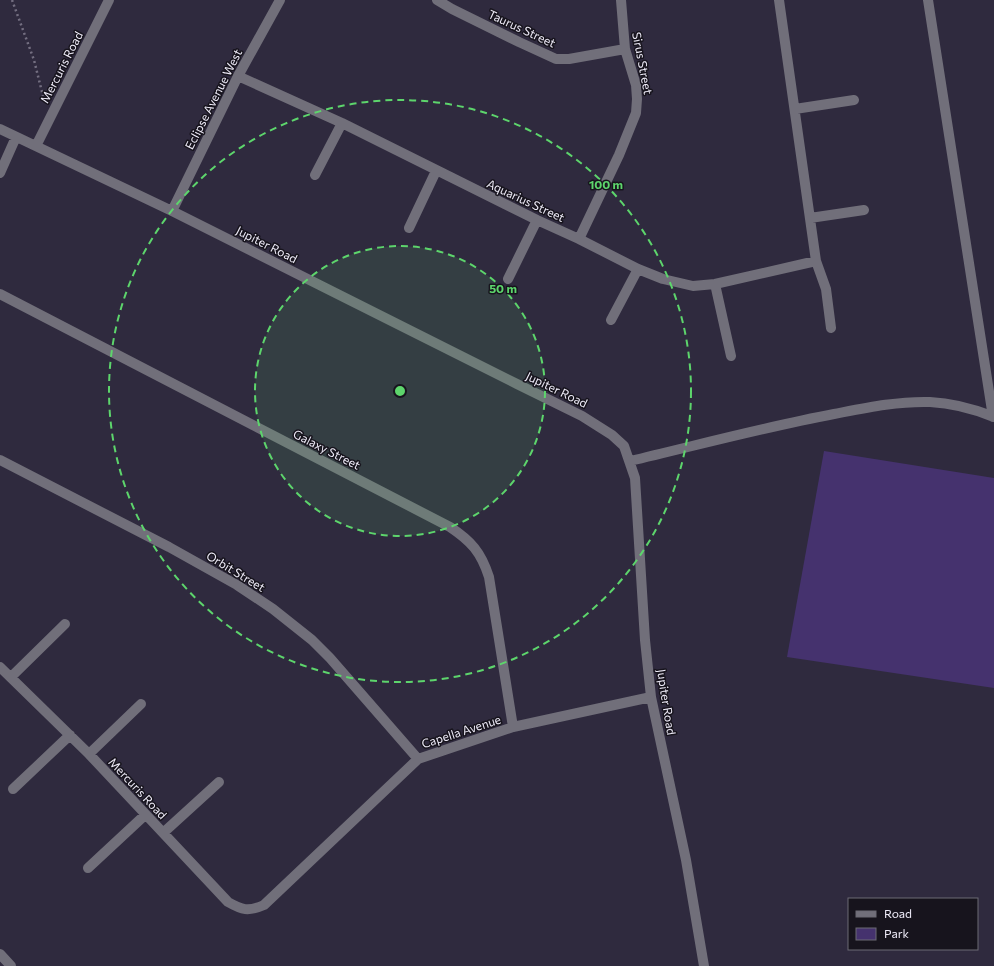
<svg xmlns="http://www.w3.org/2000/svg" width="994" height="966" viewBox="0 0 994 966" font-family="Commissioner,sans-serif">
<rect width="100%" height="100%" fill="#2f2a3e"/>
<path fill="#45326e" d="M824,451l170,27v210l-207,-31z"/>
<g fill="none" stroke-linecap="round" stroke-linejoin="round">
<path stroke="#746f81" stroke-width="2.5" stroke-dasharray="2 3" stroke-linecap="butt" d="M12,0l22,60 9,36"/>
<path stroke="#716f7a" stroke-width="10" d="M437,0l15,9 67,33 37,17h13l56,-10
M779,0l37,261 10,28 5,39
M928,0l65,417
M238,76l104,47 195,97 42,19 59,30 25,10 30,7 22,-2 101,-23
M795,109l59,-9
M0,129l172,82 345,173 65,32 30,19 12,11 11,32 10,162 6,57 35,163 18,106
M36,146l73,-146
M0,173l16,-36
M315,175l27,-52
M172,211l66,-135 42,-76
M810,218l54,-8
M409,228l27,-57
M579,239l40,-84 17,-42 1,-14 -1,-14 -11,-36 -4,-49
M508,279l29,-59
M715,284l16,72
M0,294l450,233c21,14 31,25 39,50l24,150
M611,320l27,-51
M0,460l169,87 68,38 36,24 39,31 18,18 88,101
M630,461c68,-16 135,-34 204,-47 31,-6 63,-13 96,-12 22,1 44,7 64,15
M0,667l89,87 139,148c14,8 20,10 36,3l154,-146 95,-32 138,-30
M11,677l54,-53
M89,754l52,-50
M13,789l57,-54
M163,833l56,-51
M88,868l57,-53
M0,954l11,12"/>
</g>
<circle cx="400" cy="391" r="145" fill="#5dd56c" fill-opacity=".12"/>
<g fill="none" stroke="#5dd56c" stroke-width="2" stroke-dasharray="7 5">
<circle cx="400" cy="391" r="145"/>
<circle cx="400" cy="391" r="291"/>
</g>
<g text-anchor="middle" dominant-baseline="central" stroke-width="3" stroke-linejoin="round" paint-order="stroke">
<g font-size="12" fill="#efecf9" stroke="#17141d">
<text transform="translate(522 28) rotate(25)">Taurus Street</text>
<text transform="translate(643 63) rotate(79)">Sirus Street</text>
<text transform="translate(61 67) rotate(-63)">Mercuris Road</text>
<text transform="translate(213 99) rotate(-63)">Eclipse Avenue West</text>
<text transform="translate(526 200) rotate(25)">Aquarius Street</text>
<text transform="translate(267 244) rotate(27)">Jupiter Road</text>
<text transform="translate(557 389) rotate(26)">Jupiter Road</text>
<text transform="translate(327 449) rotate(27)">Galaxy Street</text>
<text transform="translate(236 571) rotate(31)">Orbit Street</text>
<text transform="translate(667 702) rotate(81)">Jupiter Road</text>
<text transform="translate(461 731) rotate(-18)">Capella Avenue</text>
<text transform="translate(138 788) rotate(47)">Mercuris Road</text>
</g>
</g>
<circle cx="400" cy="391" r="6" fill="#5dd56c" stroke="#17141d" stroke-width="2"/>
<g font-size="12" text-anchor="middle" font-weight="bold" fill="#5dd56c" stroke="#17141d" stroke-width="3" stroke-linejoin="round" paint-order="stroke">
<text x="606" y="189">100 m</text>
<text x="503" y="293">50 m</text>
</g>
<rect x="848" y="898" width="130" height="52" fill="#17141d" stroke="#6d6a75"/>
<rect x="856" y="911" width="20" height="6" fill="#716f7a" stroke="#6d6a75"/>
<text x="884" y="918" font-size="12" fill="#efecf9">Road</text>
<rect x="856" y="928" width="20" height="12" fill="#45326e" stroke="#6d6a75"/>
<text x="884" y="938" font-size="12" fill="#efecf9">Park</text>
</svg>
